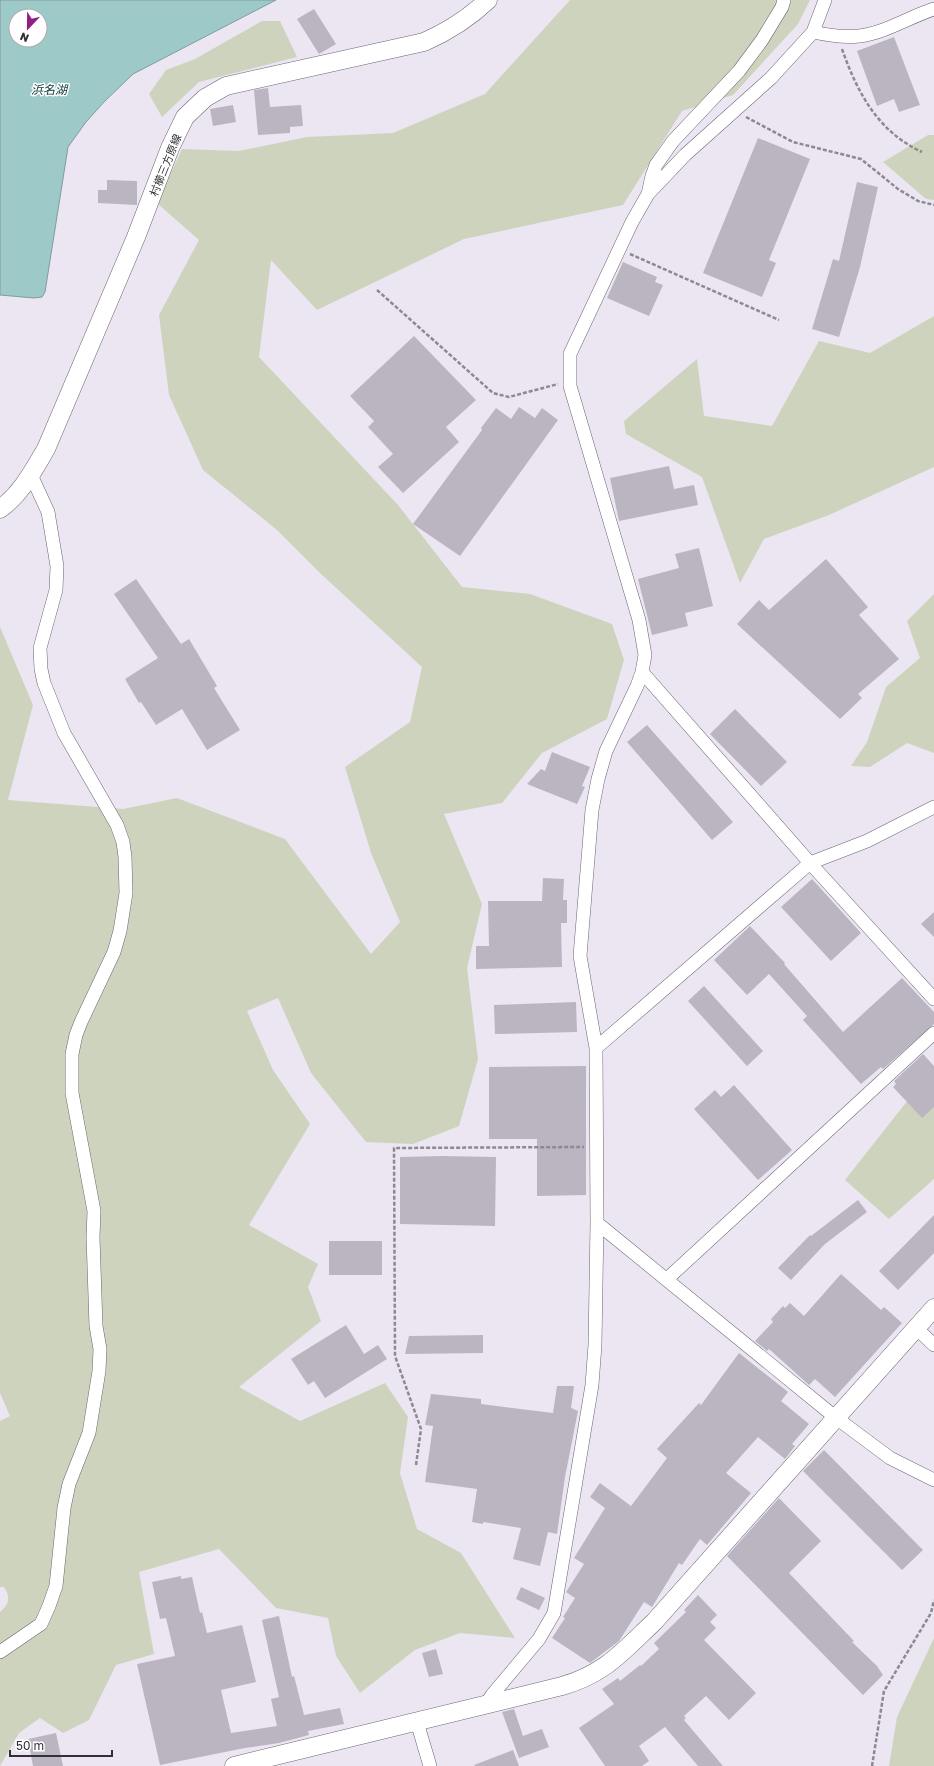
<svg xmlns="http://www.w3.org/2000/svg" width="934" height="1766" viewBox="0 0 934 1766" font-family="'Golos Text','Noto Sans JP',sans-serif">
<rect width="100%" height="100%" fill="#ebe6f2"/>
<path fill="#ced3be" d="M570,0h240l-12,24 -65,71 -51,16 -59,94 -159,34 -147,71 -46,-50 -12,97 139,148 64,82 68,7 82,30 12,36 -17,59 -65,34 -40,50 -58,11 38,90 -15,64 11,91 -19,67 -46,18 -47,-2 -55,-69 -33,-75 -31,13 26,59 37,54 -61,101 69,39 -10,23 13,34 -82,66 61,34 85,-38 23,34 -8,56 17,56 44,24 54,85 -55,-5 -45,17 -55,43 -24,-37 -8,-38 -52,-10 -57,-59 -80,23 15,82 -38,11 -27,55 -26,13 -23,-15 -21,15 -19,33v-154c9,-7 11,-15 4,-25h-4v-166l10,-5 -10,-23v-766l33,78 -25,95 115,9 54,-11 108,41 86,115 29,-32 -29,-69 -26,-86 65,-45 12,-55 -102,-94 -43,-43 -74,-60 -34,-75 -10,-80 40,-75 -42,-37 25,-54 57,2 68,-14 86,-4 92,-39z
M262,21h18l17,36 -98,25 -37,35 -13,-23 17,-24 29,-11z
M928,135h6v65l-8,-1 -43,-37z
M934,316v151l-105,48 -65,24 -24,44 -38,-106 -76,-43 -2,-13 73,-62 7,57 68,10 47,-85 51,12z
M934,594v159l-27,-10 -37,24 -19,-1 16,-24 19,-55 34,-29 -13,-37z
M934,1067v112l-45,40 -44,-39z
M934,1638v128h-45l8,-49z"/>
<path fill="#9ec9c9" stroke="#7e9b9d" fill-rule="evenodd" d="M0,0h276l-143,74 -29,28 -18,20 -18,25 -23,145 -3,5 -8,1 -34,-3zM16,16h24v24h-24z"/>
<path fill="#bbb5c2" d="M314,9l22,35 -17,10 -22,-35z
M894,37l26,68 -21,7 -5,-13 -17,7 -20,-55z
M268,88l2,19 31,-2 2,21 -13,1v6l-32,2 -4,-45z
M233,105l3,17 -23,4 -3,-17z
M758,138l52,21 -41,101 7,3 -14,34 -59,-24z
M107,180l30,1v24l-39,-2v-13h9z
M857,182l21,5 -18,80 -21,70 -27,-8 21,-70 6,2z
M623,262l34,15 -2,5 8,3 -14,31 -42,-18z
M414,336l62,64 -30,27 13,15 -56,51 -25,-26 15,-13 -25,-27 6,-6 -24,-25z
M519,407l16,11 7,-10 16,12 -98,136 -47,-32 69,-94 -1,-2 15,-20 15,11z
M669,466l5,23 20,-4 4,20 -79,16 -9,-43z
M699,548l14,58 -28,7 3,13 -36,9 -14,-56 41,-11 -4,-14z
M826,559l42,48 -9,8 40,44 -41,35 4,4 -22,21 -103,-95 22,-24 10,10z
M136,579l45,65 8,-5 28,47 -3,2 26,42 -33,20 -25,-41 -26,16 -15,-23 -2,1 -14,-24 33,-21 -44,-64z
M735,709l52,53 -26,24 -51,-52z
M647,725l86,97 -21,18 -85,-98z
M552,752l38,15 -8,19 3,1 -8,17 -50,-20 14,-15 4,2z
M543,878l21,1 -1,21h4v23h-6l1,44 -86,2v-23h13l-1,-45h54z
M812,879l49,54 -30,28 -50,-54z
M934,912v25l-13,-13z
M750,926l35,37 -1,1 59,68 59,-54 32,34v12l-51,45 -2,-2 -20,17 -58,-64 4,-4 -38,-42 -22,21 -33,-35z
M704,986l59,65 -16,15 -59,-65z
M576,1002l1,30 -82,2 -1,-29z
M923,1054l11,12v41l-12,11 -29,-31 3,-3 -2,-3z
M586,1066v129l-49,1v-57h-48v-72z
M734,1085l58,65 -34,30 -64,-71 21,-19 6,7z
M441,1156l55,1 -1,69 -95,-2v-67z
M858,1200l9,12 -42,32 -34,36 -13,-12 32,-33 1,1z
M934,1215v38l-36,37 -19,-19z
M329,1241h53v34h-53z
M841,1274l40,36 3,-3 18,16 -67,74 -20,-18 -6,6 -40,-36 -2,2 -12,-10 18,-19 -2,-3 12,-13 2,2 5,-5 14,13z
M346,1325l18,29 14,-9 9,14 -62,39 -11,-17 -6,4 -17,-26z
M483,1335v18l-78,1 4,-18z
M739,1353l49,39 -7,9 28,23 -17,20 3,2 -10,13 -27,-22 -32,36 25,20 -44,52 -7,-6 -18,26 -3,-2 -27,44 -8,-5 -25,39 -29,22 -38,-25 13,-20 -2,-1 12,-19 -9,-6 18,-28 -10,-6 31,-50 -15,-11 10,-14 31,23 36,-48 -10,-9 42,-46 2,2z
M557,1386h17l-3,22 7,3 -13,66 -8,57 -9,-2 -8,34 -27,-7 8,-31 -38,-6v2l-11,-2 5,-33 -52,-7 8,-56 -8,-1 6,-31 50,5v5l72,9z
M824,1450l99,100 -21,20 -99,-99z
M779,1498l42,43 -32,32 65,68 -2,1 25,24 6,9 -20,20 -136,-139z
M181,1576v3l11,-2 8,36 2,-1 5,21 35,-8 14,57 -35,8 10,43 46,-7 -6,-27 8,-2 -17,-77 17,-4 13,61 2,-1 10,39 36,-7 4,16 -36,7 1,4 -30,8 -34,5 -85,17 -23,-101 38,-8 -9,-38 -6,1 -8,-37z
M521,1587l24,11 -6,12 -23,-11z
M698,1595l19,20 -7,7 6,6 -12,12 52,53 -27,27 -23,-24 -22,20 2,2 -2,2 39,46h-25l-33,-39 -26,19 10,15 -7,5h-37l-26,-38 35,-24 -12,-15 16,-11 2,3 20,-16 1,1 18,-17 -5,-6 32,-31 -2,-2z
M436,1649l7,25 -14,3 -7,-24z
M514,1709l9,27 19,-7 7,18 -30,11 -17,-46z
M56,1733l7,33h-30l-5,-27z
M513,1750l6,16h-44l-1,-1z"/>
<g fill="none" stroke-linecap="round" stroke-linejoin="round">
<g stroke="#6a6570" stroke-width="14">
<path id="street" d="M813,32l12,-32
M648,194l4,-18 4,-11 17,-24 66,-70 23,-31 20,-33 2,-7
M642,672l168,191 124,136
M596,1048l214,-185 57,-22 67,-34
M597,1223l238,194 55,41 44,22
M667,1279l267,-246
M916,1328l18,17
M0,1652l41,-28 8,-18 7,-20 8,-78 5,-24 20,-51 10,-62 1,-22 -4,-23 -3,-89 1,-26 -22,-118v-39l4,-19 5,-13 33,-70 6,-21 6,-38 -1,-36 -2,-15 -6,-17 -53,-92 -20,-50 -3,-14 -1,-21 16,-58 1,-24 -9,-54 -17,-37
M486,1704l6,-9 47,-56 15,-26 38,-228 3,-40 2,-122 -1,-175 -16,-92 12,-146 6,-31 8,-28 31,-65 5,-14 3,-17 -6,-35 -69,-234v-32l62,-132 16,-28 37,-39 86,-77 42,-46c14,3 30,6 46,4 26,-3 50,-19 75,-27
M417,1722l13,44"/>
</g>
<g stroke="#6a6570" stroke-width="19">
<path id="secondary" d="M0,509c21,-15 33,-38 46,-60l90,-212 34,-89 15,-31 20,-19 21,-12 198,-44c25,-11 44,-23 64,-42
M234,1766l328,-80c43,-12 61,-35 92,-64l280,-314"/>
</g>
<path stroke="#8c8991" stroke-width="2.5" stroke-dasharray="4 2" stroke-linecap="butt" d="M842,49c15,43 36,83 80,103
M746,117l47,25 68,17 37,30 20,12 16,4
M630,254l149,66
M377,290l116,103 16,4 49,-13
M416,1465l5,-36 -26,-73 -1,-208 190,-1
M872,1766l12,-75 47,-78 3,-13"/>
<use href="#street" stroke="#fff" stroke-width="13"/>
<use href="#secondary" stroke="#fff" stroke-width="18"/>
</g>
<g text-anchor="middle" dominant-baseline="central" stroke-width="3" stroke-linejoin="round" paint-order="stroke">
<g font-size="11" fill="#323035" stroke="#fff">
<text transform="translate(165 165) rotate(-68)">村櫛三方原線</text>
</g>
<g font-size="12" font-style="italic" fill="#083434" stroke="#fff">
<text x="49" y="89">浜名湖</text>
</g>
</g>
<g transform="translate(28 28) rotate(202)"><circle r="19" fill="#ffffff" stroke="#adacae"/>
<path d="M0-3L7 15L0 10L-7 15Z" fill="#8f1f81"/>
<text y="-6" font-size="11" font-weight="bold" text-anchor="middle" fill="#323035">N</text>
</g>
<path d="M10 1750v6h102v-6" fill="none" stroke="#323035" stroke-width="2"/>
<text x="16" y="1750" font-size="12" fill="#323035" stroke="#ffffff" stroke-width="3" paint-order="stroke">50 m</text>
</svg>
